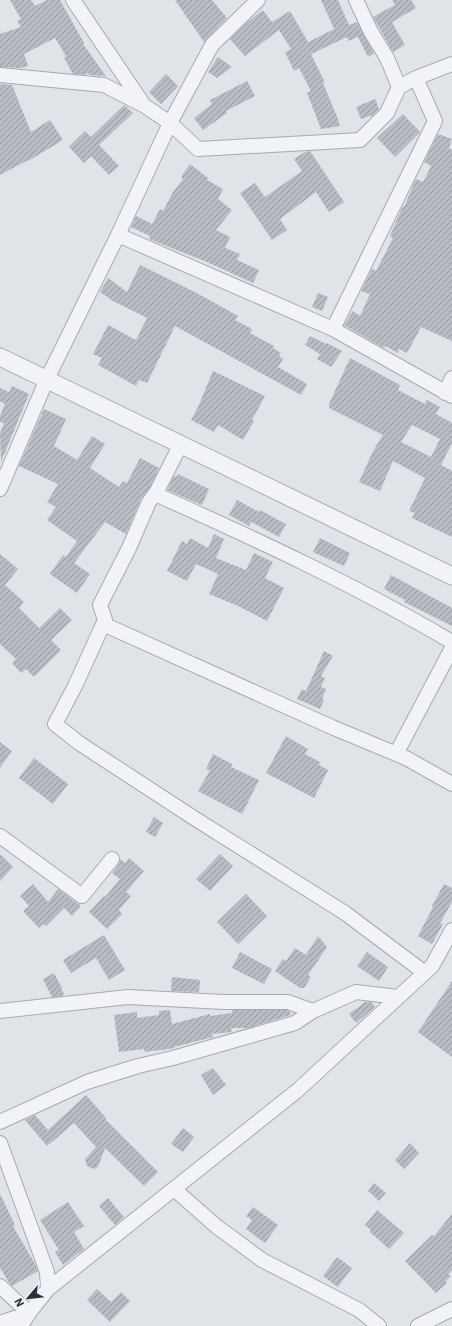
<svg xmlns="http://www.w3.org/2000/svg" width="452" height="1326" viewBox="0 0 452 1326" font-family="'IBM Plex Sans',sans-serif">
<defs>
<pattern id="building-hatch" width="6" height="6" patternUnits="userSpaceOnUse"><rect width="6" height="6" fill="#b8bcc4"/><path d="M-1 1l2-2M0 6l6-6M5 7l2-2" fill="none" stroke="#9699a0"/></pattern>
</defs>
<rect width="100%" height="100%" fill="#e0e3e7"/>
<path fill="url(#building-hatch)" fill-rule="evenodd" d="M10,0h21l4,6 12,-6h13l24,43 -1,1 23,32 -16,-1 -2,-2 -3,2 -12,-1 -9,-16 2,-2 -11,-18 -31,16 4,12 -8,2 -20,-1v-33l21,-7 -4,-6 4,-2z
M175,0h37l15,18 -23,24z
M321,0h17l11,25 8,-3 17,31 -6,4 -10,-20 -10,4 -1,-4 -36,17 14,29h-2l13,31 4,12 -19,3 -14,-36 4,-2 -12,-23 -5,3 -9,-19 6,-3 -12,-19 -34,26 -15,-17 20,-19 13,-10 9,12 18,-11 18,31 26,-13z
M392,0h19l5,8 -24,14 13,23 -12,7 -20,-35 22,-12z
M218,57l14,10 -15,11 -9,-6z
M166,74l12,12 -17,18 -12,-12z
M247,81l8,15 -29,15 1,2 -24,17 -9,-12 18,-14 -2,-4z
M0,84l12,1 19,47 19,-12 13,20 -35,21v-1l-28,15z
M375,99l4,10 -6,6 -12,4 -5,-12z
M124,105l9,8 -34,32 20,21 -10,9 -18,-19 -7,7 -15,-16 16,-16 6,6z
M403,114l17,18 -25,25 -18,-19z
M438,134l14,5 -3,9 3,2v191l-31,-14 -14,26 -8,-4 -1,4 -13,-7 -1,2 -40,-23 9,-14 7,5 10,-22 -9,-3 11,-22 4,2 17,-33 -3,-2 8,-19 5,-11 1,1 12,-28 7,3 8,-16 -7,-4z
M310,151l34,51 -15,10 -13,-20 -36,27 7,11 -15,10 -32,-47 15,-10 10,14 37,-26 -8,-12 11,-7z
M190,164l18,14 -1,2 16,9 -5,10 14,11 -16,20 14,7 -5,11 15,6 -3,6 22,10 -6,13 -46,-21 -58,-23 1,-3 -19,-9 5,-11 16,8 8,-15 3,2 10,-19 10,-13 -2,-2z
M140,265l55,27 43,24 -3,4 17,9 -2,4 24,13 -1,2 8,5 -2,3 4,3 -5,8 29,17 -6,11 -126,-69 -28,57 -8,-3 -3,6 -38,-21 4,-7 -9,-4 15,-29 28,15 11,-22 -34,-17 -13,-9 8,-14 19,14z
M318,293l10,4 -6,14 -10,-4z
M310,336l16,8 1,-1 15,8 -11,16 -14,-8 3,-5 -15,-9z
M350,358l50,27 -2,5 27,14 2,-4 13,7 -4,7 16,9v20l-11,22 11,6v66l-40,-19 3,-5 -6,-2 16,-33 -32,-17 -13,30 -21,-9 14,-31 10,-16 -54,-27v-4zM412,425l28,14 -9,18 -30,-15z
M213,371l52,25 -13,24 2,1 -11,19 -25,-15 -4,7 -23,-12 7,-13z
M12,386l17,8 -28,68 -1,-29 4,-10 -4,-1v-6l5,-12 -5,-3v-13l9,4z
M44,409l22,10 -12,27 23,14 15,-24 13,8 -15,24 29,19 4,-6 4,2 13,-25 19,10 -9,19 -9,12 -15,35 -21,-12 -31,41 16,11 -13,19 -27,-19 13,-19 3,2 11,-16 -30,-21 9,-13 -9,-5 11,-18 -39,-18z
M178,474l31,15 -7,16 -35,-15 7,-14 2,1z
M237,500l22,12 1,-2 26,14 -7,13 -28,-15 -2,4 -20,-11z
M214,534l10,5 -8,19 30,12 8,-17 19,9 -8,16 19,10 -17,33 -29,-15 -29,-12 9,-20 -22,-10 -9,17 -20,-10 15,-30 5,3 3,-6 18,10z
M320,538l30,15 -6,13 -31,-14z
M0,554l18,15 -13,16 19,17 -5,6 20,20 21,-20 12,12 -21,20 10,10 -27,27 -8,-8 -5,4 -9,-10 4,-4 -16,-15z
M391,575l61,33v18l-48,-24 1,-2 -21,-11z
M324,651l9,5 -12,20 4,2 -4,9 5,2 -4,10 2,1 -4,9 -23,-10 5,-10 4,2z
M286,736l22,13 -3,5 15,8 -1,3 9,5 -14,28 -48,-25z
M0,742l12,9 -12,17z
M213,754l19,10 -1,3 28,13 -17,34 -44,-23 12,-21 -4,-1z
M34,758l34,26 -15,20 -34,-26z
M154,817l9,6 -8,14 -9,-5z
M0,854l13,13 -13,14z
M220,854l13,12 -23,25 -14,-12z
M129,858l15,13 -18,21 5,4 -12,14 3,4 -15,15 -18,-17 15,-16 1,1 15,-18 -8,-6 7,-9 1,-5 5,4z
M33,884l15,18 10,-13 23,17 -9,10 -8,-8 -18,18 -3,-2 -4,4 -16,-17 6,-5 -9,-10z
M444,884l8,4v14l-12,21 3,1 -11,20 -14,-8 15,-29 -1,-1z
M246,894l21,22 -29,28 -21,-22z
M104,935l21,35 -16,10 -13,-22 -25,15 -8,-13z
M318,936l9,11 -19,28 3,2 -7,11h-4l-25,-17 8,-12 3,2 9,-13 11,7z
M240,952l32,17 -8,15 -32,-16z
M367,952l21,15 -9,14 -22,-15z
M54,973l8,15h-1l3,6 -2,2 -10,1 -9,-18z
M172,977l28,3 -1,12 -28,-1z
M452,981v76l-34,-25z
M365,1002h6l4,5 -19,16 -7,-9z
M170,1010l2,14 38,-10v2l22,-3v-3h55l3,2 1,3 -43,13h-17l1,4 -20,2 1,3 -39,10 1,1 -30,4 -1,-3 -25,3 -5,-37 23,-3v6l22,-3v-4z
M213,1068l13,17 -13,10 -12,-20z
M86,1095l20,23 -1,1 53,53 -14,14 -39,-38 -7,19 -4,2 -7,-3 -2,-7 11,-12 -22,-24 -27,23 -22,-26 10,-5 13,15z
M183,1128l11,9 -11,15 -12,-8z
M410,1143l9,10 -15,16 -9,-9z
M374,1183l12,10 -7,8 -11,-10z
M0,1194l15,31 -2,1 22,38 3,7 -26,15 -4,-5 -8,-13z
M108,1198l16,19 -9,8 -16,-19z
M68,1202l16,24 -10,6 10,17 -21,16 -8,-13 4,-2 -19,-30z
M253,1207l25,18 -13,18 -19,-14 6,-9 -6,-4z
M377,1210l27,23 -15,16 -19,-17 1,-2 -6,-5z
M452,1214v56l-4,4 3,2 -6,6 2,1 -11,10 -31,-32 27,-26 2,1z
M337,1257l15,11 -14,19 -15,-11z
M97,1289l14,13 10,-10 9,9 -20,21 -23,-22z"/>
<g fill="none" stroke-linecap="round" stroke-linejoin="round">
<g stroke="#a6aab1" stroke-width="16">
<path id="minor" d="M73,0l70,104
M356,0l15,32 16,26 12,29
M0,75l104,10 41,21 25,17 28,26 162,-9 27,-27 12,-26 17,-9 19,43 -102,208
M416,78l36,-14
M118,235l215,94 119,67
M445,393l7,-15
M181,444l-24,47 -8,11 -20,46 -29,57 5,15 -30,66 -20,38 24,19 118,77 148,93 80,60
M0,489l47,-110 71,-144 52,-112 42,-78 46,-45
M155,494c101,45 202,92 297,148
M103,624l231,104 72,30 46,26
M396,754l56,-106
M0,836l82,60 30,-37
M0,1011l128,-14 96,5h64l25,9
M0,1122l87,-40 51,-16 35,-8 122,-35 18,-12 43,-19 42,5
M0,1143l47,129 1,17
M174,1189l42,37 46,34 97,50 20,16
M0,1286l29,27 -29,10
M21,1326l8,-13 19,-24 250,-199 134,-124 20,-36
M418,1326l34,-17"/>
</g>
<g stroke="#a6aab1" stroke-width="19">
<path id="tertiary" d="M0,357l452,219"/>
</g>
<use href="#minor" stroke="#f2f3f6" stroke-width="14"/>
<use href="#tertiary" stroke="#f2f3f6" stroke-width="17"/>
</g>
<g transform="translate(28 1298) rotate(242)" stroke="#eff1f5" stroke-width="3" paint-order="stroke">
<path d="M0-3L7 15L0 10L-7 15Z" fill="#2a313d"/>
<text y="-6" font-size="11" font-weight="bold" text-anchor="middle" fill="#2a313d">N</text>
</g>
</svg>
